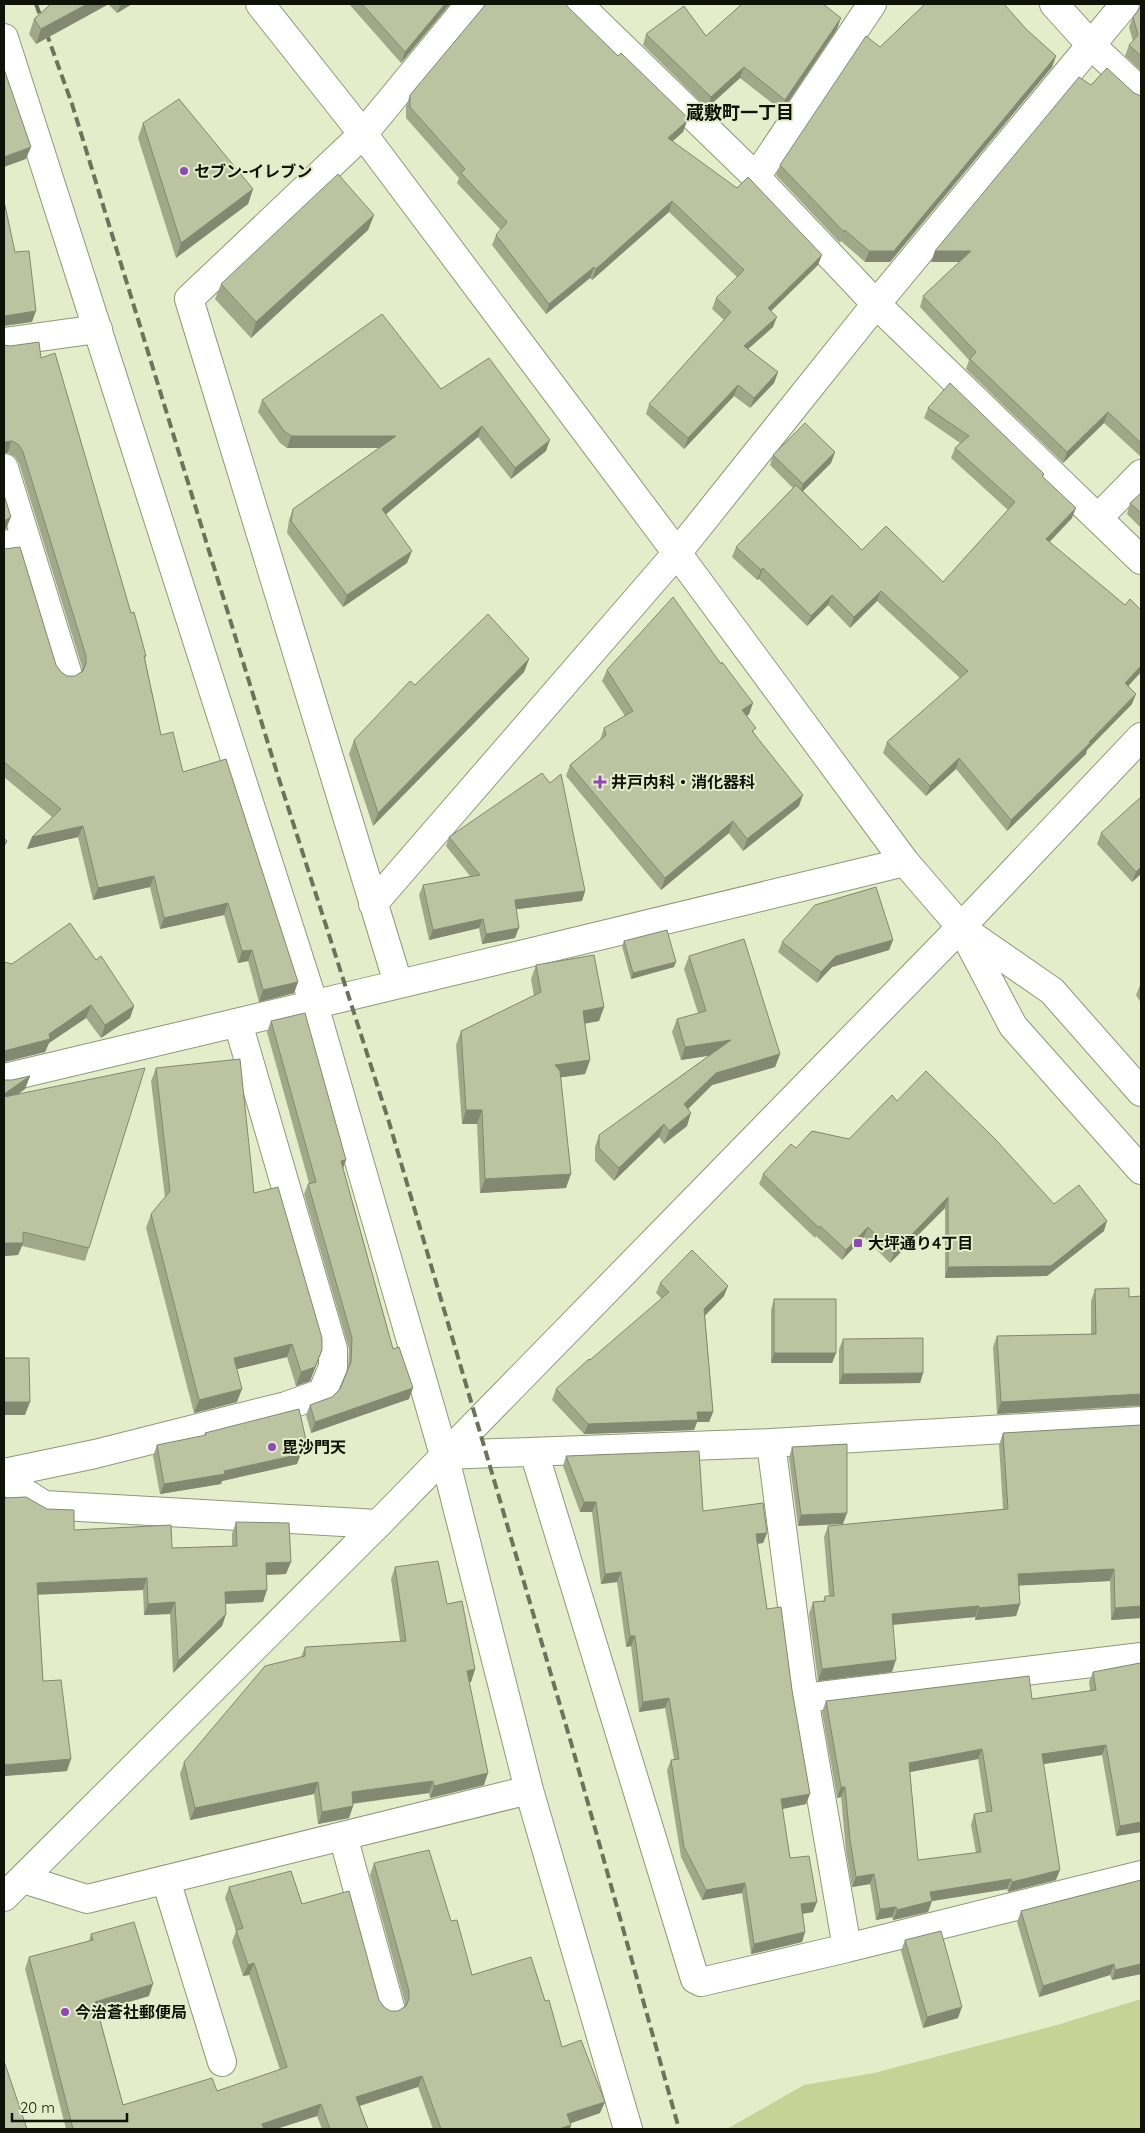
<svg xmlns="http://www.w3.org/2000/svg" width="1145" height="2133" viewBox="0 0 1145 2133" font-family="Quicksand,'Noto Sans JP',sans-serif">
<rect width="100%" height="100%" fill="#e4edca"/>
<path fill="#c5d397" d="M1141,1999v130h-414l77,-44 70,-12 183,-48z"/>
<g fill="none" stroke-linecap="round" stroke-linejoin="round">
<g stroke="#909877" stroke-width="30">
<path id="minor" d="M578,4l178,173 120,127 265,256
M1054,4l37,41 50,47
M4,38l310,967 130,450 85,335 99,339
M756,177l116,-173
M4,342l94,-13
M4,468l63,204
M1098,518l43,-44
M4,546l22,-7
M373,904l304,-351 199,-249 249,-300
M398,983l-209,-684 174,-165 107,-130
M4,1078c301,-70 600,-144 901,-216
M771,1443l33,255 43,250 294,-73
M534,1452l161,527 6,3 146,-34
M444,1455l327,-12 370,-22
M4,1473l91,-19 191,-48 36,-13 11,-26v-18l-95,-326
M4,1479l40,26 334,19
M804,1698l337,-41
M343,1836l47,171
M23,1879l64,20 442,-109
M166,1880l56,182"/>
</g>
<g stroke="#909877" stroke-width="30">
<path id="tertiary" d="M260,4l103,130 314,419 228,309 56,65 52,99 128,144
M964,930l88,61 89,101
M4,1897l374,-373 583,-597 180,-190"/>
</g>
<use href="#minor" stroke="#fff" stroke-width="28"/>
<use href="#tertiary" stroke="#fff" stroke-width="28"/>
<path stroke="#6c725c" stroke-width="4" stroke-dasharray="10 5" stroke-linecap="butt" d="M36,4l36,100 206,672 111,346 183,624 107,383"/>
</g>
<path fill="#a1a88a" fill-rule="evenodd" d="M51,4h81l-15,9 -9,-9 -72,40 -7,-10 5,-15z
M349,4h101l-49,59z
M742,4h85l-2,2 12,23 -55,82 -42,-33 -33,30 -64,-63 3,-11 60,2z
M1141,7v64l-16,-15 4,-11 4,-4 -4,-14 4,-10z
M1026,29l30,27 -4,11 -162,195h-25l-24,-21 -1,2 -64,-68 4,-10 100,-118z
M618,56l70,62 -5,14 -11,9 146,124 -47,46 2,16 -25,22 30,23 -4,11 -24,25 -16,-12 -50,53 -38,-35 3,-10 75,-84 -12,-11 4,-11 21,-21 -68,-65 -77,68 -2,-2 -44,36 -54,-69 4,-10 5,-5 -44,-47 2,-5 -53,-60v-12l4,-11z
M1091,85l43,8 7,3v361l-37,-34 -41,40 -97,-94 3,-9 -49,-53 3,-11 37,-34h-29l4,-11z
M143,123l110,66 -5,15 -72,54 -38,-120z
M374,215l-6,15 -117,108 -36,-39 6,-15z
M41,358l105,298 -1,3 16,76 22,37 115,210 -4,11 -35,9 -11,-41 -10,2 -14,-48 -64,14 -10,-42 -57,13 -15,-63 -51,12 5,-12 20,-20 -48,-40v-228l52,116 5,7 6,4h8l7,-5v-4l-63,-204 -4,-6 -7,-4z
M441,389l105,62 -35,28 -33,-42 -92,77 21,49 -64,44 -56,-74 2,-13 4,-11 86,-61h-92l-7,-5 -22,-31 4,-12z
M928,408l116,66 -1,3 29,41 -23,24 76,63 16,5v62l-13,14 4,18 -45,46 -1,4 -79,77 -51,-62 -30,27 -43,-43 4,-11 73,-64 -83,-77 -27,27 -22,-23 -21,21 -48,-47 -2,1 -25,-23 4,-10 57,-59 -23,-23 3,-10 62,-3 -4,11 -28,28 59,59 81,32 65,-72 -57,-52 4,-10 5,-5 -36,-25z
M1141,493v35l-14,-14 3,-11z
M529,659l-5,13 -151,154 -24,-72 5,-14 61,-55z
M721,664l32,39 -4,11 -2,2 7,17 45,73 -56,45 -14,-18 -68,57 -95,-114 4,-11 30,-25 4,-12 21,-12 -23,-35 5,-11z
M1101,833l40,41 -9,8 -35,-38z
M449,837l136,54 -3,10 -66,8 -1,29 -33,6 -3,-16 -50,12 -10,-45 4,-10 47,-9 -24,-30z
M893,940l-4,10 -57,17 -15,16 -39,-31 4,-10z
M624,941l50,26 -43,12 -9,-33z
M689,956l91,98 -5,13 -63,18 -24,24 -1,17 -23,18 -5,-7 -45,44 -19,-20v-14l4,-12 111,-80 -29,5 -9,-28 5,-13 21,-6 -14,-44z
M96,960l38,46 -4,12 -29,20 -15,-20 -37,25 -4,9 -41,10v-100l8,2z
M536,965l68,42 -5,14 -14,2 5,37 -5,14 -24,3 5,111 -86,5 -3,-69h-15l-6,-79 5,-14 73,-35 -3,-17z
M1141,984v19l-5,-8 4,-10z
M271,1021l75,139 -3,8 50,181 16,50 -98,34 -5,-18 4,-10 22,-8 8,-8 8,-18 1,-22 -45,-155 4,-10 1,-1 -42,-151z
M156,1068l98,125 68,157 -12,31 -14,5 -9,-29 -50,12v33l-43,11 -48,-185 5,-14 14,-16 -14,-117z
M30,1076l-5,13 -6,4 70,155 -4,13 -63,-15 -4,9 -14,1v-176h8z
M897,1101l157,103 50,27 -57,45 -102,2v-70l-55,55 -26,-26 -22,23 -26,-24 -1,2 -56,-54 4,-10 86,-35z
M660,1283l64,13 -19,20 8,96 -4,10h-12l-3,8 -110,4 -32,-34 4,-11 106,-90 -6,-6z
M1095,1289l34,8 12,-1v110l-144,8 -4,-67 4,-11 94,-2v-33z
M774,1299l62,54 -4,10h-61v-53z
M843,1339l80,34 -3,10 -81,1v-35z
M1141,1425v193l-30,2 -1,-39 -91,4 1,19 -4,12 -41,4v-3l-82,8 -1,47 -74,9 -9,-67 4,-12 10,-1 2,-5h4l-5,-59 4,-11 175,-17 -4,-64 4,-12z
M205,1433l97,17 -2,1 -3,13 -75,17 -1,3 -61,10 -7,-38 4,-11 47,-9z
M847,1444l-49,82 -9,-68 3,-11z
M566,1456l137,55 64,22 -4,10 -6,1 10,65 39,195 -24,5 8,49 23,54 -10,2 2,18 -3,10 -51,12 -9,-61 -40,7 -21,-43 -14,-87 4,-10 3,-1 -9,-51 -26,4 -8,-66 -5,1 -9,-65 -16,2 -9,-72h-12l-17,-46z
M4,1498l70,32 98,18 60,-2v-12l4,-12 50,52 -19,1 -4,27 -37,2v10l-4,12 -49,47 -3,-59 -26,1 -1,-25 -105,4 5,87 24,90 -63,5z
M395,1567l52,37 28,65 -4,13h-2l15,103 -54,13 -1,-5 -76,11v2l-4,12 -31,6 -4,-30 -124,26 -10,-46 4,-12 117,-105 4,-10 95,-6 -9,-62z
M1141,1667v165l-25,4 -14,-81 -59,9 13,116 -48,12 -1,-3 -75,12 -4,11 -35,8 -1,-3 -16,3 -6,-36 -18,3 -6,-36 -5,-54 -4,1 -15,-86 4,-11 206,-2 58,-8 -1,-9 4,-10zM978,1759l8,53 -12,2 -3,11 5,28 -58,7 -8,-88z
M374,1863l77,58 21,54 73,26 17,46 38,66 -30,10v6h-137l-15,-42 -58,19 8,23h-46l-5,-13 -41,13h-210l-41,-160 4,-12 60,-16 2,-7 58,62 -51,15 25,94 94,-14 63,-21 -31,-95 -6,1 -11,-34 4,-11 -11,-33 4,-11 73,17 77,96 5,7 6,4h8l7,-5v-3l-35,-128z
M1141,1880v94l-29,6 -2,-5 -71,22 -22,-75 4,-11z
M905,1940l53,78 -35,10 -22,-77z"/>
<path fill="#838871" d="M87,4h22l-73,40 5,-15z
M121,4h11l-15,9z
M445,4h5l-49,59 4,-11z
M841,18l-4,11 -55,82 3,-11z
M1056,56l-4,11 -162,195h-25l4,-11z
M744,67l-4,11 -33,30 4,-11z
M688,118l-5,14 -19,17 4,-11z
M31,147l-5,12 -22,8v-10z
M253,189l-5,15 -72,54 5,-15z
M672,201l-3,11 -77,68 4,-11z
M374,215l-6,15 -117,108 5,-16z
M935,251h36l-4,11h-36z
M822,255l-4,10 -54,53 4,-10z
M594,267l-4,11 -44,36 3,-10z
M36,311l-4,11 -28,4v-10z
M777,317l-4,10 -33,29 4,-10z
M778,372l-4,11 -24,25 4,-10z
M738,385l-4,11 -50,53 4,-11z
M1108,412l-4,11 -41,40 4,-11z
M482,426l-4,11 -100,84 4,-12z
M291,436h105l-4,12h-105z
M550,440l-4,11 -35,28 4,-11z
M12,441l-4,12h-4v-11z
M835,452l-4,11 -32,32 4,-11z
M1076,508l-4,10 -30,32 4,-11z
M11,517l-5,12 -2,1v-9z
M412,551l-5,12 -64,44 4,-12z
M763,568l-4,11 -2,1 4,-10z
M881,591l-4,10 -27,27 4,-11z
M832,595l-4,10 -21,21 4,-10z
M529,659l-5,13 -151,154 5,-13z
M1141,666v6l-20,22 4,-11z
M1136,694l-4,10 -45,46 -1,4 -79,77 4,-11z
M753,703l-4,11 -11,8 4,-12z
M959,758l-3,11 -30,27 4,-10z
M803,795l-4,11 -56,45 4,-12z
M733,821l-4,12 -68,57 4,-12z
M83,826l-5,11 -51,12 5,-12z
M1141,867v7l-9,8 4,-10z
M154,876l-4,11 -57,13 5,-12z
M585,891l-3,10 -71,9 4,-10z
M228,903l-4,12 -64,14 4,-11z
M483,919l-4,9 -50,12 4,-10z
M519,928l-4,10 -33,6 4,-10z
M893,940l-4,10 -57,17 -15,16 4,-11 15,-16z
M252,950l-4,11 -10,2 4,-12z
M676,962l-2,5 -43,12 2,-6z
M298,982l-4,11 -35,9 4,-12z
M91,1005l-5,13 -37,25 -4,9 -41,10v-11l45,-17z
M134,1006l-4,12 -29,20 4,-13z
M604,1007l-5,14 -21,4 5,-14z
M731,1040l-4,13 -46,7 4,-13z
M780,1054l-5,13 -63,18 -32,32 4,-13 32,-31z
M590,1060l-5,14 -35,5 5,-14z
M30,1076l-5,13 -21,15v-10z
M466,1110h16l-5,14h-15z
M691,1113l-4,13 -23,18 5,-13z
M664,1124l-5,13 -45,44 5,-13z
M346,1160l-4,10 -1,-9z
M571,1174l-5,14 -86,5 5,-14z
M948,1197l-3,11 -55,55 4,-10z
M1107,1221l-3,10 -57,45 -102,2 3,-11z
M868,1227l-4,10 -22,23 4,-10z
M4,1243h19l-5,12 -14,1z
M728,1286l-4,10 -24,24 4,-11z
M292,1344l-5,13 -58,14 5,-13z
M322,1350l-12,31 -14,5 5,-14z
M774,1353h62l-4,10h-61z
M923,1373l-3,10 -81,1 4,-10z
M413,1388l-4,11 -98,34 4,-11z
M242,1389l-5,13 -43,11 5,-13z
M1141,1394v11l-144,9 4,-12z
M4,1402h26l-5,13h-21z
M697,1412h16l-4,10h-12l-3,8 -110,4 4,-10z
M306,1440l-4,10 -8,2 4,-11z
M301,1454l-4,10 -75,17 -1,3 -61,10 4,-10z
M584,1502h12l-4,10h-12z
M847,1513l-4,11 -45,2 3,-11z
M767,1533l-4,10 -11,1 4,-10z
M291,1562l-5,12 -24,1 4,-12z
M1114,1569l-4,12 -97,5 5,-12z
M621,1572l-4,10 -16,2 4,-10z
M147,1578l-4,12 -110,5 4,-12z
M267,1590l-4,12 -42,2 4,-12z
M175,1602l-5,12 -26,1 4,-11z
M1020,1604l-4,12 -41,4 4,-12z
M979,1606l-4,11 -87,8 4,-11z
M1141,1606v12l-30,2 4,-12z
M226,1614l-4,12 -49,47 5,-12z
M630,1636h5l-4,10 -5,1z
M896,1660l-4,12 -74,9 4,-12z
M475,1669l-4,13 -9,1 5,-12z
M669,1698l-4,10 -26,4 4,-10z
M1106,1745l-4,10 -64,10 4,-11z
M982,1749l-4,10 -73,14 4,-10z
M71,1759l-4,12 -63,5v-11z
M488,1773l-4,12 -54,13 4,-12z
M433,1781l-4,12 -82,11 5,-12z
M318,1782l-4,12 -124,26 5,-12z
M841,1787h4l-4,10 -4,1z
M810,1794l-4,10 -29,6 4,-11z
M353,1806l-4,12 -31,6 4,-12z
M1141,1822v10l-25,4 4,-10z
M1060,1870l-4,10 -48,12 4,-10z
M874,1874l-4,10 -18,3 4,-10z
M1011,1879l-4,10 -75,12 -4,11 -35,8 4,-10 33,-18z
M745,1883l-3,10 -40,7 4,-10z
M817,1902l-4,10 -15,2 3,-10z
M896,1907l-4,10 -16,3 4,-11z
M805,1932l-3,10 -51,12 3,-10z
M254,1963l-5,12 -6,1 5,-11z
M1114,1964l-4,11 -71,22 4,-11z
M1141,1964v10l-29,6 3,-10z
M153,1984l-4,12 -58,17 4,-11z
M962,2007l-4,11 -35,10 4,-11z
M422,2076l-4,11 -66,21 4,-11z
M605,2102l-5,11 -37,13 4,-12z
M321,2104l-4,12 -41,13h-16l2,-5z
M571,2125l-1,4h-11z"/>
<path fill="#bbc3a1" stroke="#838871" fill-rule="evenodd" d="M51,4h36l-46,25 -7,-10z
M362,4h83l-40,48z
M486,4h79l53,52 3,-3 67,65 -2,2 1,1 -19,17 69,50 11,-11 74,78 -54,53 9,9 -33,29 34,26 -24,26 -16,-13 -50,53 -39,-34 82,-92 -15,-14 28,-28 -72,-69 -76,68 -2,-2 -45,37 -53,-69 11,-13 -46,-49 4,-4 -55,-62v-12z
M742,4h81l18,14 -56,82 -41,-33 -33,30 -65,-63 38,-28 22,30z
M925,4h79l22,25 30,27 -162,195h-25l-24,-21 -1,2 -64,-67 86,-129 14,11z
M1141,7v49l-12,-11 9,-10 -5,-18z
M1107,68l27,25 7,3v347l-33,-31 -41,40 -97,-93 6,-7 -53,-56 48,-45h-36l144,-174 12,8z
M4,69l27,78 -27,10z
M179,99l74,90 -72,54 -38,-120z
M338,174l36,41 -118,107 -35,-38z
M4,201l11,51 14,-1 7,60 -32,5z
M382,314l59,75 48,-31 61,82 -35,28 -33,-42 -100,83 30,42 -65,44 -56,-74 2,-12 103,-73h-105l-7,-5 -22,-31z
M39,342l2,16 14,-5 76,260 3,-1 12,44h-2l17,79 12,-3 10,40 43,-13 72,223 -35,8 -11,-40 -10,1 -14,-48 -64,15 -10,-42 -56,12 -15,-62 -51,11 29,-28 -57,-47v-213l16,-2 36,118 5,7 6,4h8l8,-5 3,-8v-7l-63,-204 -4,-7 -7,-4 -8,1v-97l6,1z
M950,383l94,91 -2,2 34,32 -30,31 79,66 5,-6 11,11v56l-16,17 11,11 -47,48 1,1 -79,77 -52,-62 -29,28 -43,-44 81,-71 -87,-80 -27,26 -22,-22 -21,21 -48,-48 -2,2 -25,-23 60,-62 66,65 24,-24 57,56 72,-80 -60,-54 14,-12 -41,-28z
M805,423l30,29 -32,32 -30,-29z
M1141,493v20l-11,-10z
M4,495l7,22 -7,4z
M673,597l48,67 1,-2 31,41 -11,7 14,18 -4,3 51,64 -56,44 -14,-18 -68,57 -95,-113 36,-30 -2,-7 29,-17 -26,-41z
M488,614l41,45 -151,154 -24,-73 56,-59 5,4z
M542,773l8,10 11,-9 24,117 -70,9 4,28 -33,6 -3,-15 -50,11 -10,-45 57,-10 -31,-38z
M1141,797v70l-5,5 -35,-39z
M4,838l3,3 -3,5z
M876,887l17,53 -57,16 -15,16 -39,-30 33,-37z
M70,923l26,37 5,-4 33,50 -29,19 -14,-20 -42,29 1,5 -46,12v-89l8,2z
M667,930l9,32 -43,11 -9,-32z
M744,939l36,115 -64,19 -32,31 7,9 -22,18 -5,-7 -45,44 -20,-20v-13l132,-95 -46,7 -8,-28 29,-8 -17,-55z
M594,955l10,52 -21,4 7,49 -35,5 5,6 11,103 -86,5 -3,-69h-16l-5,-79 80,-39 -5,-27z
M305,1013l41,147 -5,1 52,188 6,-2 14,41 -98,34 -5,-17 22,-8 8,-8 11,-27 1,-24 -44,-154 8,-2 -45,-161z
M240,1059l14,134 24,-6 44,151v12l-7,17 -14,5 -9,-28 -58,14 8,31 -43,11 -48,-186 19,-23 -14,-123z
M145,1068l-56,180 -66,-16v11h-19v-146z
M926,1071l70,69 58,64 25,-19 28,36 -56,45 -103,1v-70l-54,56 -26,-26 -22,23 -26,-24 -1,2 -56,-54 28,-30 5,4 16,-17 37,8 43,-44 5,6z
M30,1076l-26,18v-14h8z
M692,1250l36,36 -24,23 9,103h-16l1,8 -110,4 -32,-35 33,-30 1,1 79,-68 -9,-9z
M1129,1288v9l12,-1v98l-140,8 -4,-66 99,-2 -1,-45z
M774,1299h62v54h-62z
M923,1338v35l-80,1v-35z
M4,1358h25l1,44h-26z
M299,1409l7,31 -8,1 3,13 -77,17 1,3 -61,10 -7,-39 49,-10 -1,-2z
M1141,1425v181l-26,2 -1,-39 -96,5 2,30 -41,4v-2l-87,8 4,46 -74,9 -9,-67 12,-1v-5h9l-6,-70 180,-17 -5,-76z
M847,1444v69l-46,2 -9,-68z
M699,1451l4,60 60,-8 4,30 -11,1 11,75 14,-2 11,83 18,104 -29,5 9,59 19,-2 8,46 -16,2 4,28 -51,12 -9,-61 -39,7 -22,-43 -13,-87 8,-1 -10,-61 -26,4 -8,-66h-5l-9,-64 -16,2 -9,-72h-12l-18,-46z
M26,1497l21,12 27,1v20l97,-5 1,23 65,-2 -1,-24 53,1 2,39 -25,1 1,27 -42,2 1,22 -48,47 -3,-59 -27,2 -1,-26 -110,5 6,98 18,-1 10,79 -67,6v-267z
M438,1561l9,43 15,-3 13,68 -8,2 21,102 -54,13 -1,-5 -81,11 1,14 -31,6 -4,-30 -123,26 -11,-46 81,-96 40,-10v-9l101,-6 -11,-74z
M1140,1663l1,4v155l-21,4 -14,-81 -64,9 18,116 -48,12 -1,-3 -81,13 2,9 -35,9 -1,-3 -16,2 -6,-35 -18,3 -6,-37 -5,-53h-4l-15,-86 203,-25 3,23 64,-9 -3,-18zM982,1749l10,62 -18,3 7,38 -63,8 -9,-97z
M429,1850l22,71 6,-1 15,55 59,-18 14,44 4,-1 13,47 19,-7 24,62 -38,12 4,11 -12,4h-118l-19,-53 -66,21 12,32h-38l-9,-25 -59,20 2,5h-191l-44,-172 64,-17 -2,-6 43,-12 19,62 -58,18 28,103 89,-27 5,13 70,-24 -33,-104 -6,2 -12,-35 7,-2 -14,-41 62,-16 11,33 47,-13 30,109 5,7 6,4h8l8,-5 3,-7v-8l-35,-128z
M1141,1880v84l-26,6 -1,-6 -71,22 -22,-75z
M941,1931l21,76 -35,10 -22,-77z
M4,2061l23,68h-23z"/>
<g fill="#8f47ba" stroke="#e4edca" stroke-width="2">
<circle cx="184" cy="171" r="5"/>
<path d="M597.5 774.5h5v5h5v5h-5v5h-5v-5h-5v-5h5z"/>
<rect x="853" y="1238" width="10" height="10" rx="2.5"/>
<circle cx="272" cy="1447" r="5"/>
<circle cx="65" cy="2012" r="5"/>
</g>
<g text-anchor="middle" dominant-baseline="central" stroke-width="4" stroke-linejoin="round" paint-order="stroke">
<g font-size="16" font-weight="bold" fill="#0f1206" stroke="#e4edca" text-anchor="start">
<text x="194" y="171">セブン-イレブン</text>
<text x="611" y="782">井戸内科・消化器科</text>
<text x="868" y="1243">大坪通り4丁目</text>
<text x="282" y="1447">毘沙門天</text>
<text x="75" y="2012">今治蒼社郵便局</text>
</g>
<g font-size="18" font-weight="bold" fill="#0f1206" stroke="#e4edca">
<text x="740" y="112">蔵敷町一丁目</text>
</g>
</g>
<rect width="1145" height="2133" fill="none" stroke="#0f1206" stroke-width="10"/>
<path d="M12 2113v8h115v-8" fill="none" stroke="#0f1206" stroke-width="2.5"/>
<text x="20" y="2113" font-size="15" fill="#0f1206" stroke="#e4edca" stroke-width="4" paint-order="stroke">20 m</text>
</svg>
